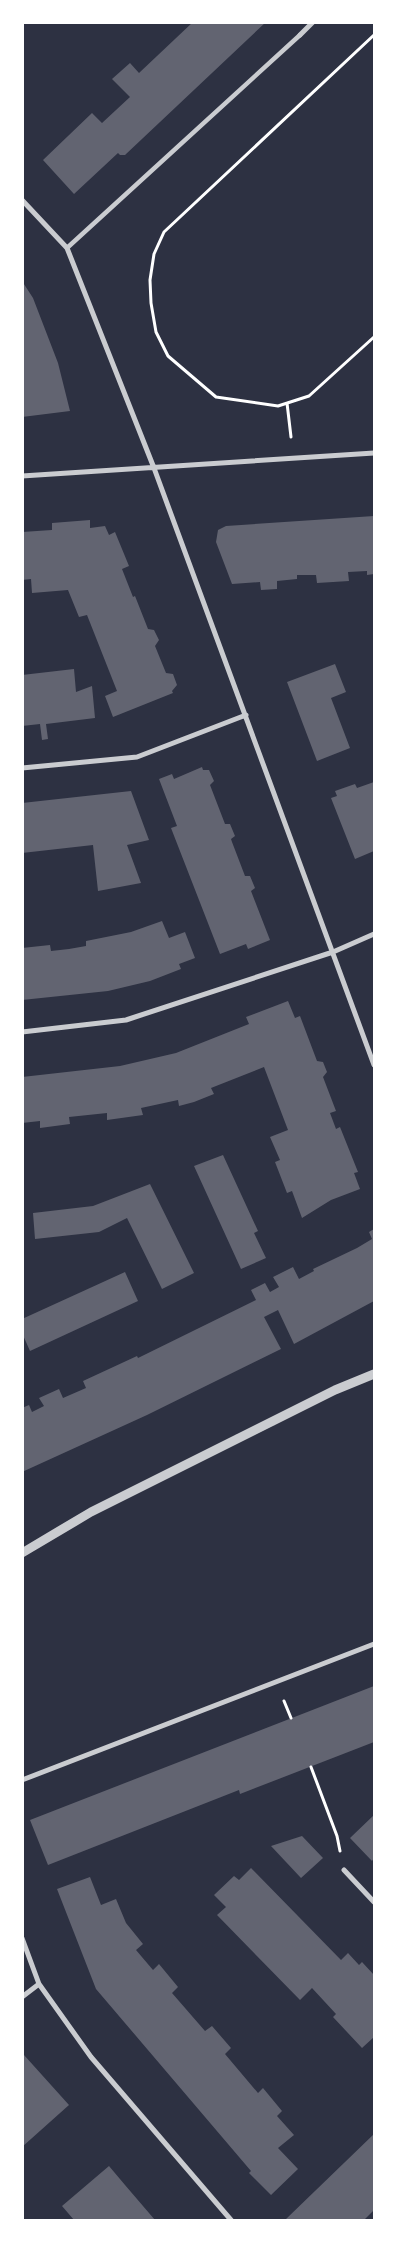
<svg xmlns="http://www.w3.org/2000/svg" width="397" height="2243" viewBox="0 0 397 2243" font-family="Spectral,serif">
<rect width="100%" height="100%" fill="#2d3142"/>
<path fill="#626471" d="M193,22h73l-141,133h-5l-2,-2 -44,41 -31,-34 49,-47 10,10 28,-26 -18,-18 18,-16 9,10z
M22,281l11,17 25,65 12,48 -48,6z
M374,516v58l-7,1v-4l-19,1 1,9 -32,2 -1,-8h-19v4l-20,2v8l-16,1 -1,-8 -28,2 -16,-42 2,-12 8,-4z
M90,520v8l15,-2 4,9 6,-3 14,34 -7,3 11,28 2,-1 13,33 6,1 5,10 -4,6 11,27 7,1 4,11 -5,6 1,2 -60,24 -8,-21 12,-5 -30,-76 -8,2 -11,-27 -36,3 -1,-14 -9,1v-48l30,-2v-7z
M335,664l11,28 -15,6 19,50 -33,13 -30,-79z
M74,669l2,23 16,-6 3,32 -49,6 2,15 -6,1 -2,-16 -18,2v-51z
M202,767l1,3h6l5,11 -4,4 15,39h5l5,12 -4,3 1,3 13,34h5l5,12 -4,3 19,49 -22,9 -2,-5 -26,10 -49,-126 6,-2 -18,-47 13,-5 2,5z
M374,782v69l-19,8 -24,-61 6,-2 -2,-5 20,-7 2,4z
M131,791l18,49 -22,5 14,38 -43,8 -5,-46 -71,8v-50z
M162,921l7,17 16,-6 10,26 -16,6 2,5 -31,12 -42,10 -86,9v-52l28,-3 1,6 18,-2 17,-3v-5l45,-9z
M288,1001l7,17 5,-2 17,45 6,1 4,10 -4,5 13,34 -6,2 6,16 4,-2 18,45 -4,1 6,16 -29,11 -29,18 -10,-27 -5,2 -12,-31 5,-2 -10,-23 18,-7 -24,-63 -53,21 3,6 -20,8 -15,4 -1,-6 -37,8 2,7 -36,5v-7l-38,4 1,7 -30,4v-7l-18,2v-46l98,-11 56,-13 73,-29 -3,-7z
M223,1155l35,76 -4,2 12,25 -25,11 -47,-103z
M150,1184l44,89 -32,16 -35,-71 -28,14 -64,7 -2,-26 60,-7z
M374,1229v72l-80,43 -16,-34 -14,7 17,32 -134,66 -125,57v-64l7,-3 3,7 12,-6 -5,-8 20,-9 4,9 23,-10 -3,-7 54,-25 1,2 118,-58 -5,-10 14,-7 5,9 9,-5 -6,-10 20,-10 6,12 15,-8 -1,-2 44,-21 15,-9 -3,-7z
M125,1272l13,29 -108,50 -8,-18v-14z
M374,1686v56l-134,52 -1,-4 -191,75 -18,-45z
M374,1815v43l-2,3 -22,-23z
M302,1836l21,22 -22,20 -30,-32z
M251,1868l90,92 7,-7 11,12 3,-3 12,13v62l-12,11 -29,-31 3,-3 -24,-26 -12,12 -83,-85 9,-8 -12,-12 20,-19 5,4z
M90,1877l11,28 15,-6 10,24 17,21 -7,6 17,20 6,-6 19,23 -6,6 33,38 7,-5 19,22 -6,6 33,39 5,-5 19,23 -5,5 17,19 -16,13 20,21 -27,26 -22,-22 2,-2 -155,-182 -39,-100z
M24,2055l45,50 -47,42v-91z
M374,2134v76l-10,10h-76l-2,-1z
M109,2166l16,19 30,35h-81l-12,-14z"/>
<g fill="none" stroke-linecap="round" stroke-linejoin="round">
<path stroke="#fff" stroke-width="3" d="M374,35l-210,197 -10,22 -4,26 1,23 5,29 12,24 48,41 62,9 31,-10 65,-59
M287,403l4,34
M284,1701l7,17
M311,1767l26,69 3,15"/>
<path stroke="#caccd0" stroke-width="4.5" d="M67,248l233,-213"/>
<path stroke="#caccd0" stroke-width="5" d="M300,35l13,-13
M22,200l45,48 87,220 220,597
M22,476l352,-23
M22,768l115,-11 109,-42
M22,1032l104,-12 207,-68 41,-18
M22,1780l352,-136
M344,1870l30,32
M22,1938l17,46 52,73 140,163
M22,1997l17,-13"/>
<path stroke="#caccd0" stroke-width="9" d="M22,1553l69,-41 244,-122 39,-16"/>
</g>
<rect width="397" height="2243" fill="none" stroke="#ffffff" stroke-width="48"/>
</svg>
